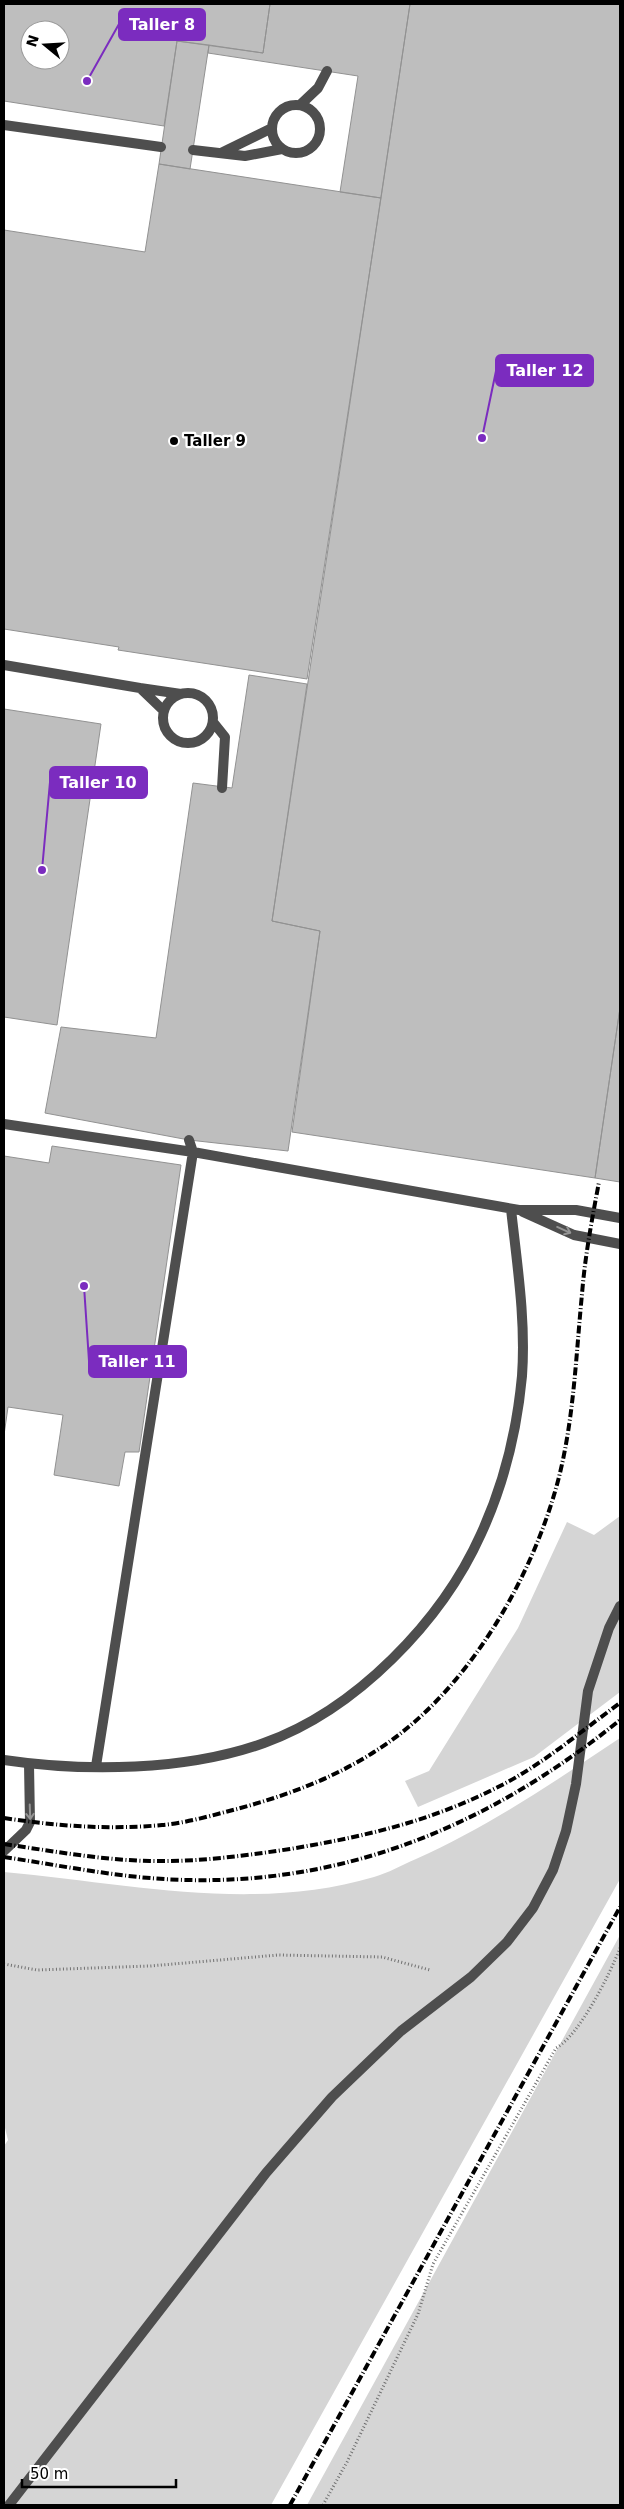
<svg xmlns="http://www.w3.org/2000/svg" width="624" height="2509" viewBox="0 0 624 2509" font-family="'DejaVu Sans',sans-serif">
<rect width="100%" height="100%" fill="#fff"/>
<path fill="#d5d5d5" d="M620,1516v176l-86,65 -116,50 -13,-26 24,-10 89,-143 49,-106 27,13z
M620,1738v141l-349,626h-267v-359l4,-6 -4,-16v-252c123,11 248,41 370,5 14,-4 28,-12 42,-18 72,-32 138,-77 204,-121z
M620,1935v570h-313z"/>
<path fill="#bebebe" stroke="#929292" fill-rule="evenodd" d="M4,4h266l-7,49 -86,-12 -13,85 -160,-25zM30,30h30v30h-30z
M270,4h140l-29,194 -41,-6 18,-116 -150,-23 1,-8 54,8z
M410,4h210v1004l-25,170 -303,-46 28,-201 -48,-10z
M177,41l32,4 -19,124 -31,-5z
M159,164l222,34 -74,481 -189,-29 1,-3 -115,-18v-399l141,22z
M249,675l58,9 -35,237 48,10 -32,220 -99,-11 -144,-27 16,-86 95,11 37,-255 39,5z
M4,709l97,15 -44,301 -53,-8z
M620,1008v174l-25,-4z
M52,1146l129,19 -42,287h-14l-6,34 -65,-11 9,-60 -55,-8 -4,28v-279l45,7z"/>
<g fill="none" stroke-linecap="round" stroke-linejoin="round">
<path stroke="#707070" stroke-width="3" stroke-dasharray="1 2.5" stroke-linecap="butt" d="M4,1964l33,6 113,-4 128,-11 104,2 48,13
M323,2505l24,-43 71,-148 15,-50 123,-216c23,-12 54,-74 64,-100"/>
<path stroke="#4e4e4e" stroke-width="10" d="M300,105l18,-17 9,-17
M272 129a24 24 0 1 1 48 0a24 24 0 1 1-48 0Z
M4,125l157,22
M193,150l52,6 37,-7
M221,153l51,-25
M4,665l136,23 24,23
M140,688l41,6
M163 718a25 25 0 1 1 50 0a25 25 0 1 1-50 0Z
M213,722l12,15 -3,51
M4,1124l189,28 326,58h57l44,8
M523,1212l51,23 46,9
M4,1760c81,12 182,11 260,-17 92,-33 178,-122 217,-209 23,-50 36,-104 41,-158 4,-56 -5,-112 -11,-167
M96,1766l97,-614 -4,-12
M4,1851l22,-21 4,-8 -1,-58"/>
<path stroke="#4e4e4e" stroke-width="10" d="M9,2505l257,-332 66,-76 69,-66 70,-54 36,-35 26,-34 20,-38 13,-39 10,-47 12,-93 21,-63 11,-22"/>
<path stroke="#000" stroke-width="4" stroke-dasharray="8 2.5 1 2.5" stroke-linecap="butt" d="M4,1818c53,8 105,12 158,7 25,-2 51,-10 75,-16 48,-13 95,-30 137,-57 91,-56 159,-173 185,-275 15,-60 17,-122 23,-183 3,-38 10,-75 17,-112
M4,1844c48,7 97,16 146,17 48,1 93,-5 140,-12 72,-12 139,-27 206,-61 45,-22 84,-56 124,-85
M4,1857c60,9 122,22 183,23 165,4 307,-58 433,-160
M290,2505l330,-598"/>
</g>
<defs><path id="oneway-shaft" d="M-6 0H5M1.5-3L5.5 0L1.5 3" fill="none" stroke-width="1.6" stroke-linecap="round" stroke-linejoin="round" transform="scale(1.25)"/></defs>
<g stroke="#959595">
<use href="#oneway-shaft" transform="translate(564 1230) rotate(24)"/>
<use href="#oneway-shaft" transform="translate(30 1812) rotate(88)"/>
</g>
<circle fill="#000" stroke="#fff" stroke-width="2" cx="174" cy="441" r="5"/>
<g text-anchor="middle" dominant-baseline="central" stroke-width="4.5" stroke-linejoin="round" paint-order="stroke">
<g font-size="15" font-weight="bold" fill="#000" stroke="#fff" text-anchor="start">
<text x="184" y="441">Taller 9</text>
</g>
</g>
<path fill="none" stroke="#7b2cbf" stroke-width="2" d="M87 81L119 24M482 438L496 371M42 870L50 782M84 1286L89 1361"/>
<g fill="#7b2cbf" stroke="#fff" stroke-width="2">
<circle cx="87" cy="81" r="5"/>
<circle cx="482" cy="438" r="5"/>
<circle cx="42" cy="870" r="5"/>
<circle cx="84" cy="1286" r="5"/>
</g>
<g fill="#7b2cbf" stroke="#7b2cbf" stroke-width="2">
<rect x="119" y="9" width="86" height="31" rx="5"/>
<rect x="496" y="355" width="97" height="31" rx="5"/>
<rect x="50" y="767" width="97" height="31" rx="5"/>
<rect x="89" y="1346" width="97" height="31" rx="5"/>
</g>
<g font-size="16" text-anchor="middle" font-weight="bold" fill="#fff">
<text x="162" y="30">Taller 8</text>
<text x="545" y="376">Taller 12</text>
<text x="98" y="788">Taller 10</text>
<text x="137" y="1367">Taller 11</text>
</g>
<rect width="624" height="2509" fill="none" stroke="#000000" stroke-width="10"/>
<g transform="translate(45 45) rotate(288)"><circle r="24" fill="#ffffff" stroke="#999999"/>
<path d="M0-4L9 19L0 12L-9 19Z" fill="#000000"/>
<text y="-8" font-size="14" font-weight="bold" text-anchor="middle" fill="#000000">N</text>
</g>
<path d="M22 2479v8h154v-8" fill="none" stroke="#000000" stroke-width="2.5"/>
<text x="30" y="2479" font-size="15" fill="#000000" stroke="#ffffff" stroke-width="4" paint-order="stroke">50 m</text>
</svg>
